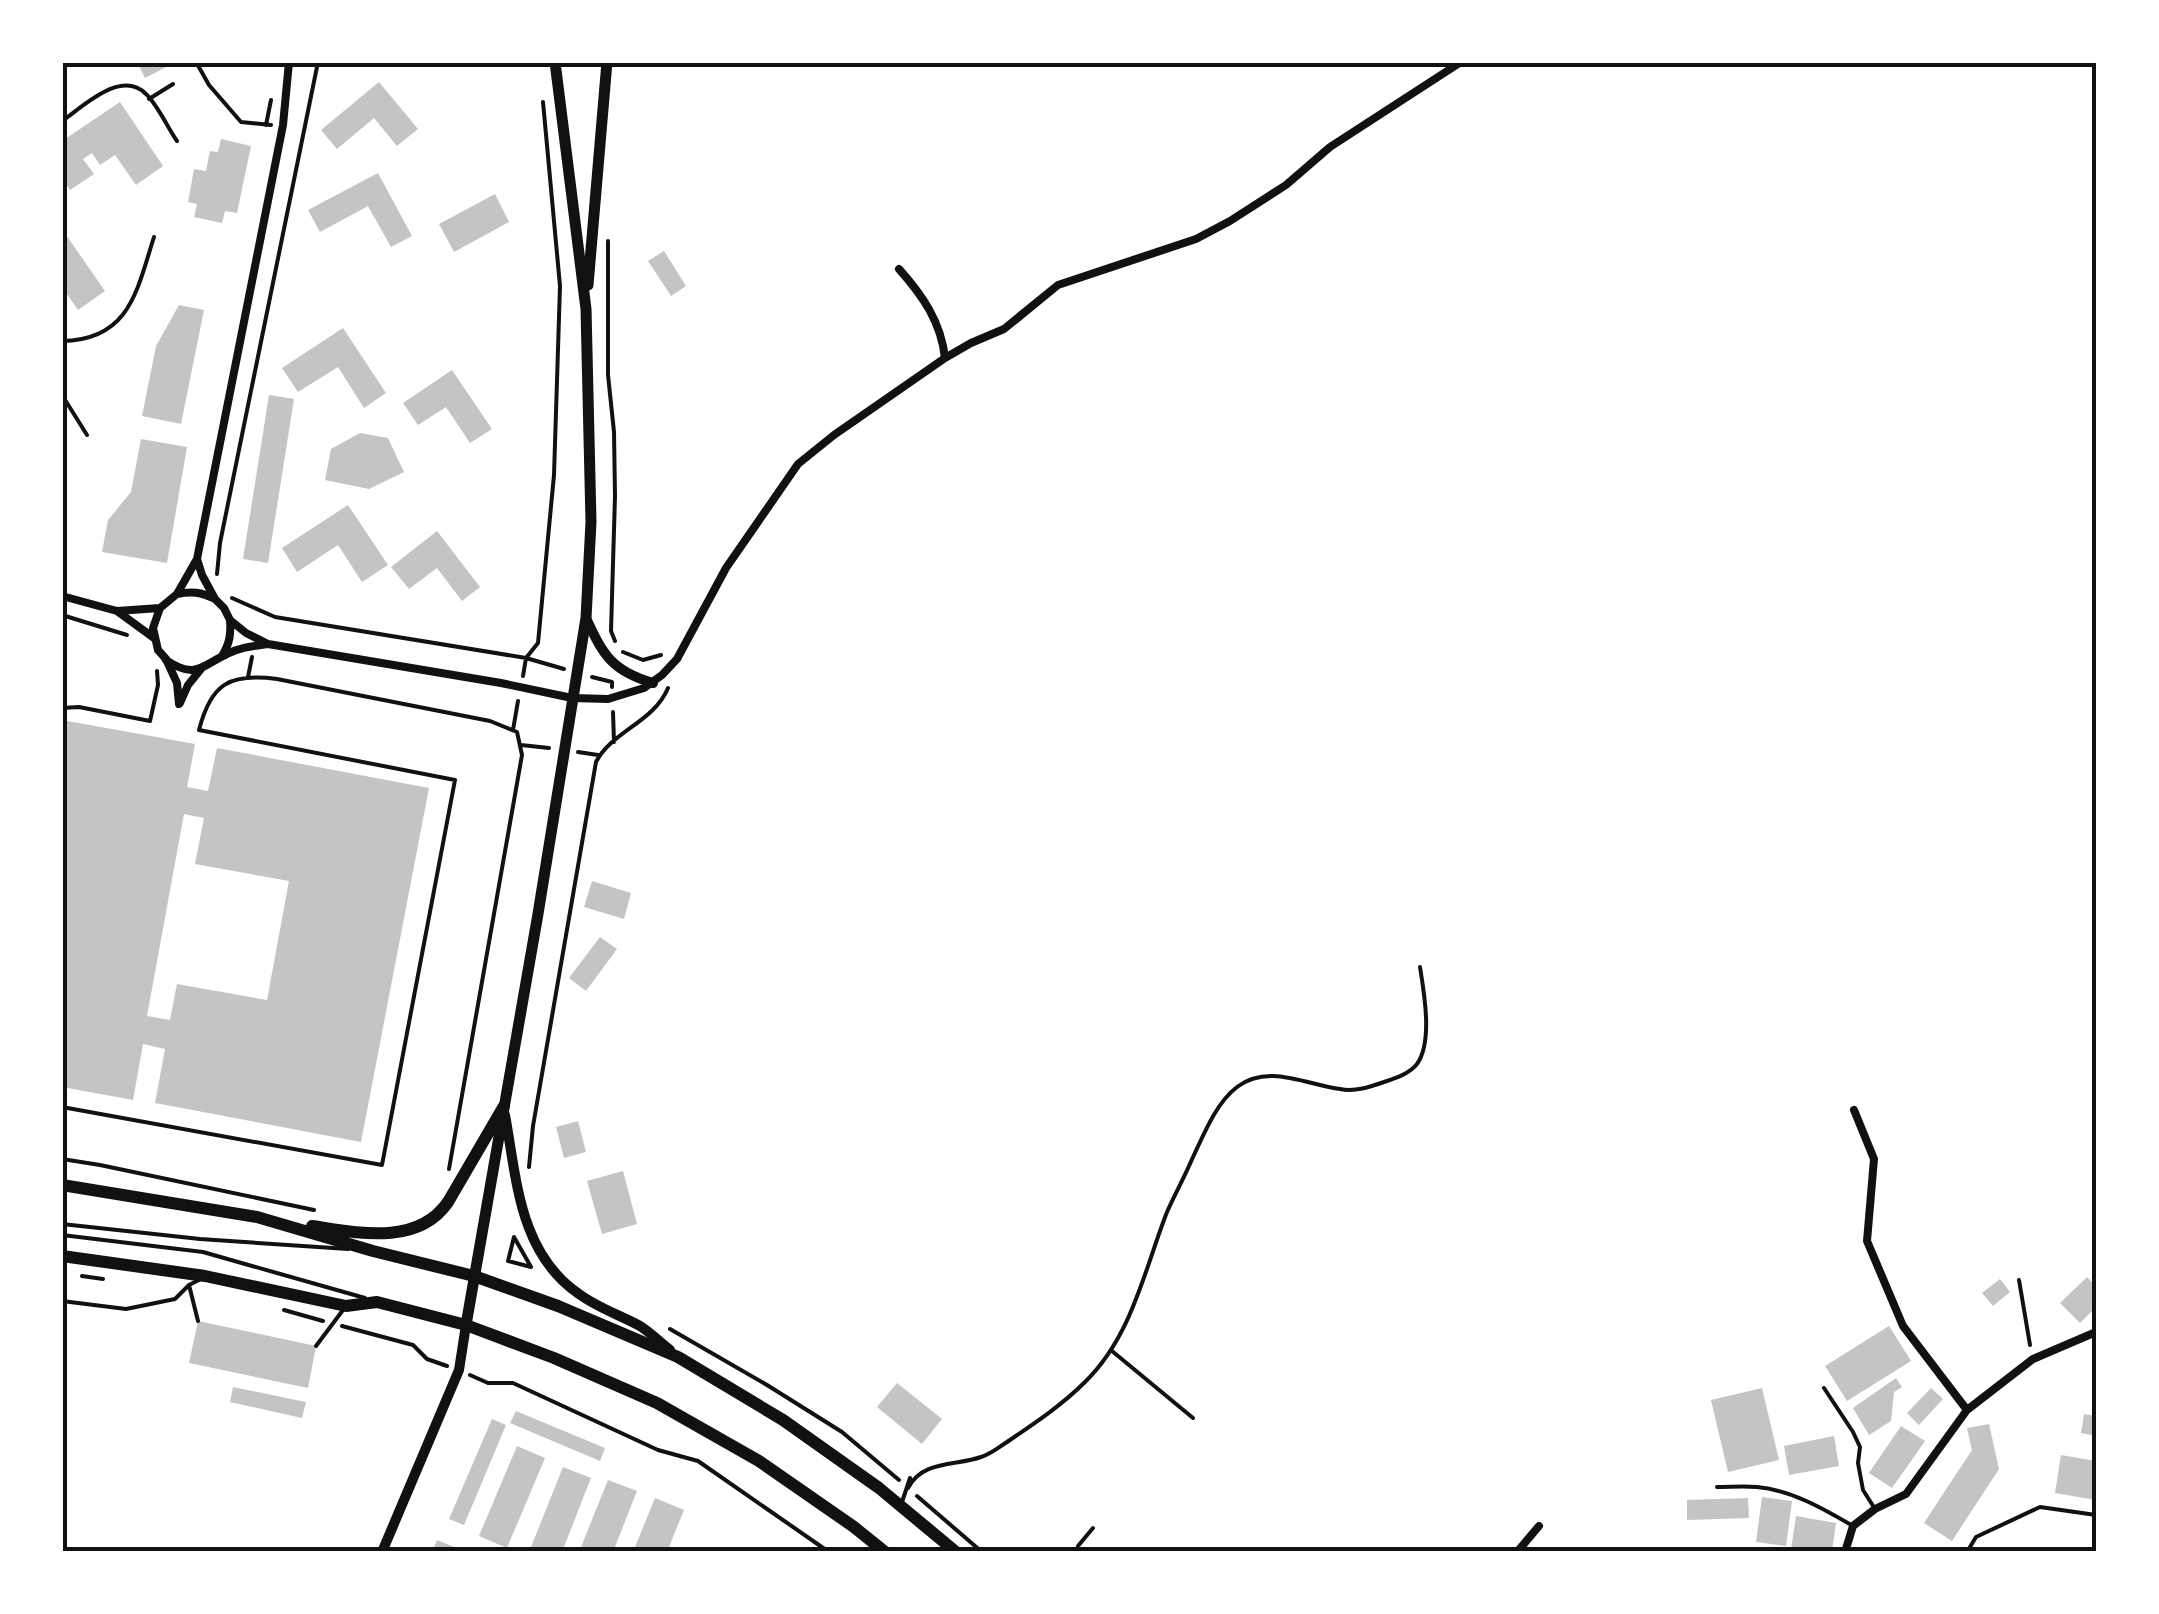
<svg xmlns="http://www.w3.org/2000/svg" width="2159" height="1614" viewBox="0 0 2159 1614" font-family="Merriweather,serif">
<rect width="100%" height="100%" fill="#fff"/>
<path fill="#c4c4c4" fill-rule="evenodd" d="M137,62h39l-31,16z
M379,82l39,47 -21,17 -23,-28 -37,31 -16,-19z
M120,102l43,64 -27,19 -21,-30 -15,10 -8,-12 -9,6 11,15 -24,16 -8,-12v-37z
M221,139l30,7 -14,67 -12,-2 -3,12 -28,-6 3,-13 -9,-2 6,-33 12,2 4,-20 8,1z
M378,173l34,63 -21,11 -23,-41 -48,26 -12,-22z
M495,194l14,28 -55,30 -15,-28z
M62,229l43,62 -27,19 -16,-23z
M664,251l22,35 -15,10 -23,-35z
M179,305l25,5 -23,114 -39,-8 14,-70z
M343,328l43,65 -22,15 -26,-41 -40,25 -16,-24z
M452,370l40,59 -22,14 -24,-36 -28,18 -15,-22z
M269,395l25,4 -26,164 -25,-4z
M360,433l28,5 16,34 -35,17 -44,-9 6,-31z
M141,439l46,8 -20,116 -65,-11 6,-32 23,-28z
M348,505l40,60 -26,17 -24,-37 -41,27 -15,-24z
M437,531l43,56 -18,14 -25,-33 -28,21 -18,-22z
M62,720l133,24 -8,43 21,4 9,-43 212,40 -68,354 -206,-39 10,-54 -22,-5 -10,56 -71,-13zM184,814l20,4 -9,46 94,17 -22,119 -90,-16 -7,36 -23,-4z
M592,881l39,12 -7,26 -40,-12z
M600,937l17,12 -31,42 -17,-13z
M578,1121l8,31 -22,6 -8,-31z
M623,1171l14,53 -35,10 -15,-53z
M2087,1277l9,9v21l-16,16 -20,-20z
M2000,1279l10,13 -17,14 -11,-13z
M198,1321l118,25 -8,42 -119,-25z
M1889,1326l22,35 -64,40 -22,-35z
M1896,1378l6,9 -8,5 -3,29 -22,14 -16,-27z
M897,1383l45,36 -20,25 -45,-37z
M233,1387l73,15 -4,16 -72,-16z
M1762,1388l17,72 -51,12 -17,-72z
M1931,1388l12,11 -24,26 -12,-12z
M516,1411l89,37 -5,13 -90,-38z
M2084,1414l12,2v20l-15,-3z
M492,1419l14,6 -42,100 -15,-6z
M1989,1424l10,45 -47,72 -28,-18 48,-73 -5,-22z
M1901,1426l24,15 -33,47 -23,-15z
M1834,1436l5,30 -50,9 -5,-29z
M517,1446l28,12 -38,90 -28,-12z
M2061,1455l35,6v39l-41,-7z
M563,1467l28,11 -29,74h-33z
M608,1480l29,11 -24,61h-34z
M1762,1497l30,4 -6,45 -30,-4z
M655,1498l29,12 -17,42h-34z
M1748,1498l1,20 -62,2v-20z
M1796,1516l40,7 -4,29 -41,-3z
M437,1540l27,11v1h-32z"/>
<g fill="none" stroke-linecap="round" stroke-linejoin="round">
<path stroke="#111" stroke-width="4" d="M196,62l13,23 32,37 30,3
M149,99l24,-15
M62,121c22,-15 59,-52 84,-27 11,10 22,34 31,47
M266,125l5,-25
M608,241v134l6,57 1,64 -4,135 4,10
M62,341c68,-1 75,-51 92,-104
M62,395l25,40
M217,574l3,-31 98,-481
M232,598l43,19 251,41 38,11
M62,615l65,20
M623,652l20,8 18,-5
M523,676l3,-18 12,-15 16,-168 6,-189 -17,-184
M248,677l4,-20
M592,677l20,5v5
M62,708l17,-1 71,14 8,-36 -1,-14
M613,712l1,30
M513,730l5,-29
M521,745l28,3
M578,752l20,3
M62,1107l320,58 73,-385 -256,-50c12,-47 31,-57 78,-51l213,42 27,11 5,23 -73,414
M62,1159l38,6 214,45
M529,1167l4,-41 63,-364c15,-30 58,-40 72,-74
M514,1237l17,30 -23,-6z
M82,1276l21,3
M2019,1280l11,65
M284,1310l39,11
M342,1326l71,19 14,14 20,7
M670,1329l97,56 75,47 57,48
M470,1375l18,8h25l145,67 40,11 131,91
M917,1496l65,56"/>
<path stroke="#111" stroke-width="4" d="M62,1224l138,15 148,10
M62,1235l141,17 162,46
M189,1285l9,36
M62,1301l64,8 49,-10 14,-14 10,-5
M316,1346l27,-36
M1112,1351l81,67
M1824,1388l29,44 7,15 -2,16 5,27 12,19
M1717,1487c13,0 27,-1 40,0 34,3 67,22 96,39
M908,1488c14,-28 48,-22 73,-31 10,-3 18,-10 26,-15 28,-19 55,-37 78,-60 47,-46 59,-111 82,-170 8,-18 18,-36 26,-55 11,-23 23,-54 44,-70 31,-24 70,-2 103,2 15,3 30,-2 44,-7 12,-4 25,-8 33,-18 16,-22 7,-72 3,-97
M902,1502l8,-24
M1077,1552l1,-6 15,-18
M1967,1552l9,-15 64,-30 56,8"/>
<path stroke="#111" stroke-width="8" d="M899,269c24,27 42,53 46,89
M197,559l5,16 13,24 9,9 6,12 16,13 22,11 233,39 71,15 36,1 36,-11 18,-13 15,-16 49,-91 72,-104 36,-29 111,-77 26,-15 33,-14 54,-44 138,-46 34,-18 56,-36 44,-38 131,-85
M177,594c15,-3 24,-2 38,5
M62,596l55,15 43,-3
M117,611l37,27
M222,656c8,-13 9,-22 8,-36
M166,660c30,20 35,6 61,-6 14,-7 27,-8 41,-10
M180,703l8,-18 13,-16
M179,704l-2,-21 -11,-24 -8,-9 -5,-22 7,-20 17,-14 20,-35 86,-434 6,-63
M1854,1110l20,49 -7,82 36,85 64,84
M1517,1552l22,-26
M1845,1552l8,-26 22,-17 31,-15 61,-84 66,-51 63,-27"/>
<path stroke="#111" stroke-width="10" d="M586,618c17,37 26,53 67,65
M505,1115c12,65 14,138 74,179 19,14 41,21 61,32 11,7 20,16 30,24
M382,1552l77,-182 7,-45"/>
<path stroke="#111" stroke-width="11" d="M588,285l19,-223
M466,1325l72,-411 48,-296 5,-96 -5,-213 -31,-247"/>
<path stroke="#111" stroke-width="12" d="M62,1185l195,32 116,34 101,25 84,30 120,51 105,63 96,68 77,64
M312,1226c46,7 106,20 136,-24l56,-96
M62,1256l143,20 141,30 31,-4 89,23 88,33 103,45 102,58 95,66 31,25"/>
</g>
<rect width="2159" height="1614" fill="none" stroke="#ffffff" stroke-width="130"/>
<rect x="65" y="65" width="2029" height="1484" fill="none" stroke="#111" stroke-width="4"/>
</svg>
